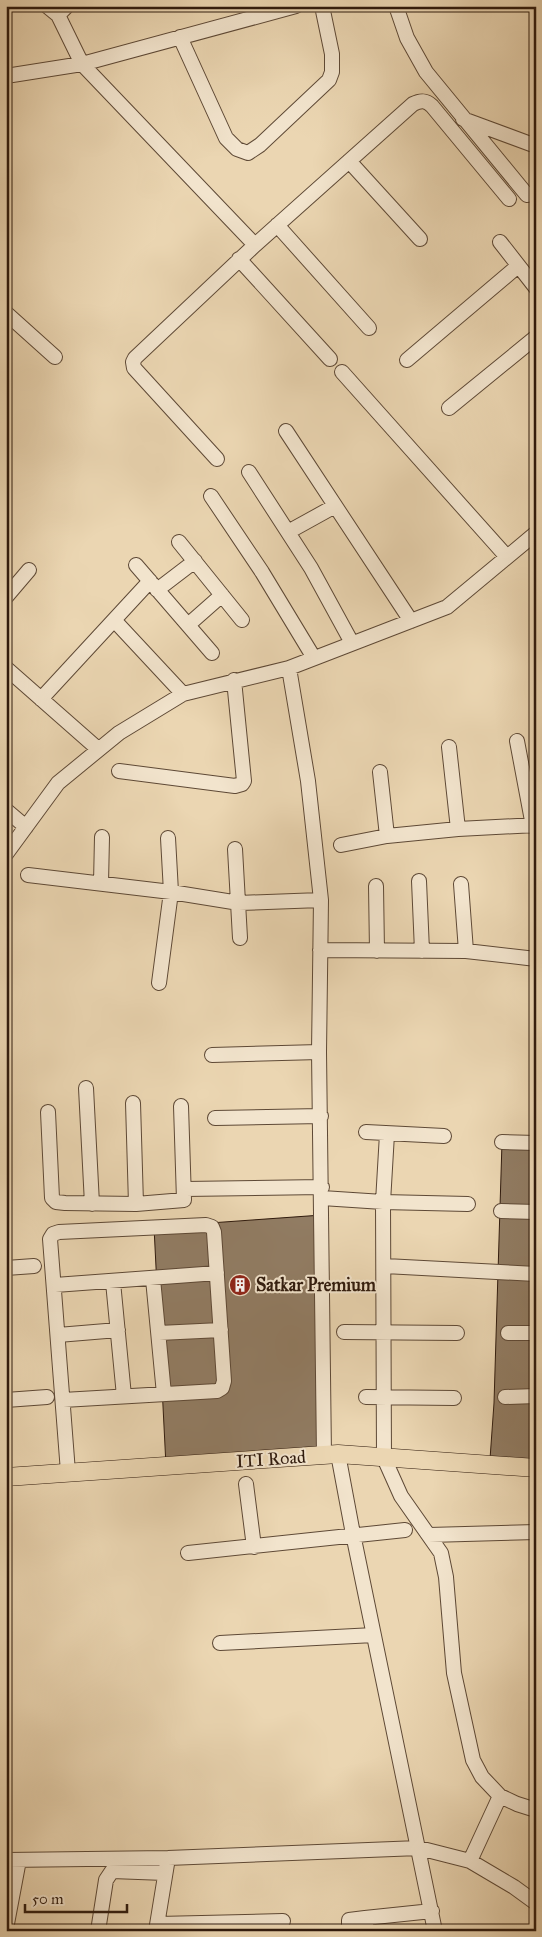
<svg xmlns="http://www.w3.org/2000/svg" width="542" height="1937" viewBox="0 0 542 1937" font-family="'IM FELL Great Primer',serif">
<rect width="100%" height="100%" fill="#ebd6b2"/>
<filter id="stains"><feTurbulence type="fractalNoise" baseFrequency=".004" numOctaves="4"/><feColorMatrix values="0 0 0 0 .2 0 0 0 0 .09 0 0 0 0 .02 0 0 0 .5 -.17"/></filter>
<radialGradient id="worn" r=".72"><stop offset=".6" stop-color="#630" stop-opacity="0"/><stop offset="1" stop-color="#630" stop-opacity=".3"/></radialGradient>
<path fill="#917c63" stroke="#2f1a0d" d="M502,1142l34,1v319l-46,-3 4,-56z
M322,1215l1,131 -6,101 -151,19 -12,-239z"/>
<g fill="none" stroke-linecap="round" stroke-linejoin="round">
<g stroke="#5e4936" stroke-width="16">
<path id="minor" d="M47,6l11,9 9,-9
M396,6l11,32 19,34 101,123
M58,15l24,49 173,181
M180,37l46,101 11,11 11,4 12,-8 69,-65 3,-8v-18l-10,-48
M6,76l76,-12 214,-58
M463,119l73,27
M349,161l71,78
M277,225l92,103
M500,242l36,46
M239,259l91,100
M6,313l49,44
M407,360l111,-94
M342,372l165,185
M449,408l87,-71
M286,431l125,190
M217,459l-83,-91 -1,-6 2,-4 120,-113 158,-141c8,-4 13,-4 19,2l77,93
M249,472l62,96 41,75
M211,496l51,76 52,86
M288,532l47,-26
M179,542l63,78
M136,565l76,88
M157,590l38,-29
M6,597l23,-27
M114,620l69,74
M188,625l34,-30
M6,668l92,81
M289,668l19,113 13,119 -2,152 5,403
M41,699l109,-118
M517,741l16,85
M449,747l9,82
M119,771l116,15 7,-2 2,-3 -10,-101
M380,772l7,64
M6,810l20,17
M341,845l46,-9 71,-7 78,-4
M235,849l5,89
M6,854l52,-71 61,-50 64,-39 106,-26 158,-61 89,-74
M28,875l143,17 68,11 82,-3
M419,881l3,70
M101,883l1,-46
M461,884l5,67
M376,886l1,65
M320,950l146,1 70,8
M159,983l12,-91 -3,-54
M212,1055l107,-3
M86,1088l6,116
M133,1103l3,101
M48,1112l4,86 4,4 9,1 71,1 48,-4 -3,-94
M215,1118l106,-2
M366,1132l78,4
M387,1134l-4,68 1,256 17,38 40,57 5,24 8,96 19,87 9,17 18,19 17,8 19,6
M502,1142l34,1
M185,1189l137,-2
M322,1198l61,4 85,2
M501,1211l35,1
M385,1266l151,8
M6,1268l28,-2
M153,1279l11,115
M113,1282l11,114
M55,1285l162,-12
M344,1332l113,1
M159,1333l62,-3
M508,1333h28
M58,1335l60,-5
M366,1397l88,1
M505,1397l31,-1
M6,1400l41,-3
M63,1400l154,-9 5,-3 2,-7 -10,-149 -2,-5 -6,-2 -147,7 -6,2 -3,5 18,233
M338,1454l15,80 82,397
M246,1484l8,63
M429,1535l107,-3
M188,1553l217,-23
M220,1643l154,-8
M6,1860l162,-2 251,-10 51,13 44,26 22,16
M470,1861l30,-65
M365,1918l67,-7
M158,1924l125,-3
M6,1929l13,-69
M98,1931l8,-51 6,-9 53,2
M156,1931l11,-67
M349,1931v-11l16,-2 2,13"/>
</g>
<g stroke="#2f1a0d" stroke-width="19">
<path id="major" d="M6,1477l332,-23 198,14"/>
</g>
<use href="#minor" stroke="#f2e4cd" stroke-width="14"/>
<use href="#major" stroke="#ebd6b2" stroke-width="18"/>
</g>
<defs>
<g id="building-disc" transform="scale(1.125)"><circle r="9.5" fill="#8f2418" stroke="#f2e4cd"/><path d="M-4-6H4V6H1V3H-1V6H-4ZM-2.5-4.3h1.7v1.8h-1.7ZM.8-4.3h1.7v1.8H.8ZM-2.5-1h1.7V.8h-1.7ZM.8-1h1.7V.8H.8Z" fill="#fff"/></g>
</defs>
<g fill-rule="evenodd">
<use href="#building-disc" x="240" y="1285"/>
</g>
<g text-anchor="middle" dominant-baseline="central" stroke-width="4" stroke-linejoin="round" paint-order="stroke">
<g font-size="18" font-weight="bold" fill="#2f1a0d" stroke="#f2e4cd" text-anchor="start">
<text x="256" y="1285">Satkar Premium</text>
</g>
<g font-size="18" fill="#2f1a0d" stroke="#f2e4cd">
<text transform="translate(271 1459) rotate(-4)">ITI Road</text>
</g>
</g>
<rect width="542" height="1937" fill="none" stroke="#ebd6b2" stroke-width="25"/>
<rect x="8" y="8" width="527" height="1922" fill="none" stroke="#2f1a0d" stroke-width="2.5"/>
<rect x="12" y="12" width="517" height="1912" fill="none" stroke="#2f1a0d"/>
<path d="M25 1904v8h102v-8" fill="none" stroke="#2f1a0d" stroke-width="2.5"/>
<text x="32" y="1904" font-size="15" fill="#2f1a0d" stroke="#f2e4cd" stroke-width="4" paint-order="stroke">50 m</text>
<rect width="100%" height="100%" filter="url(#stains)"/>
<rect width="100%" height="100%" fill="url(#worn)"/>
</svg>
